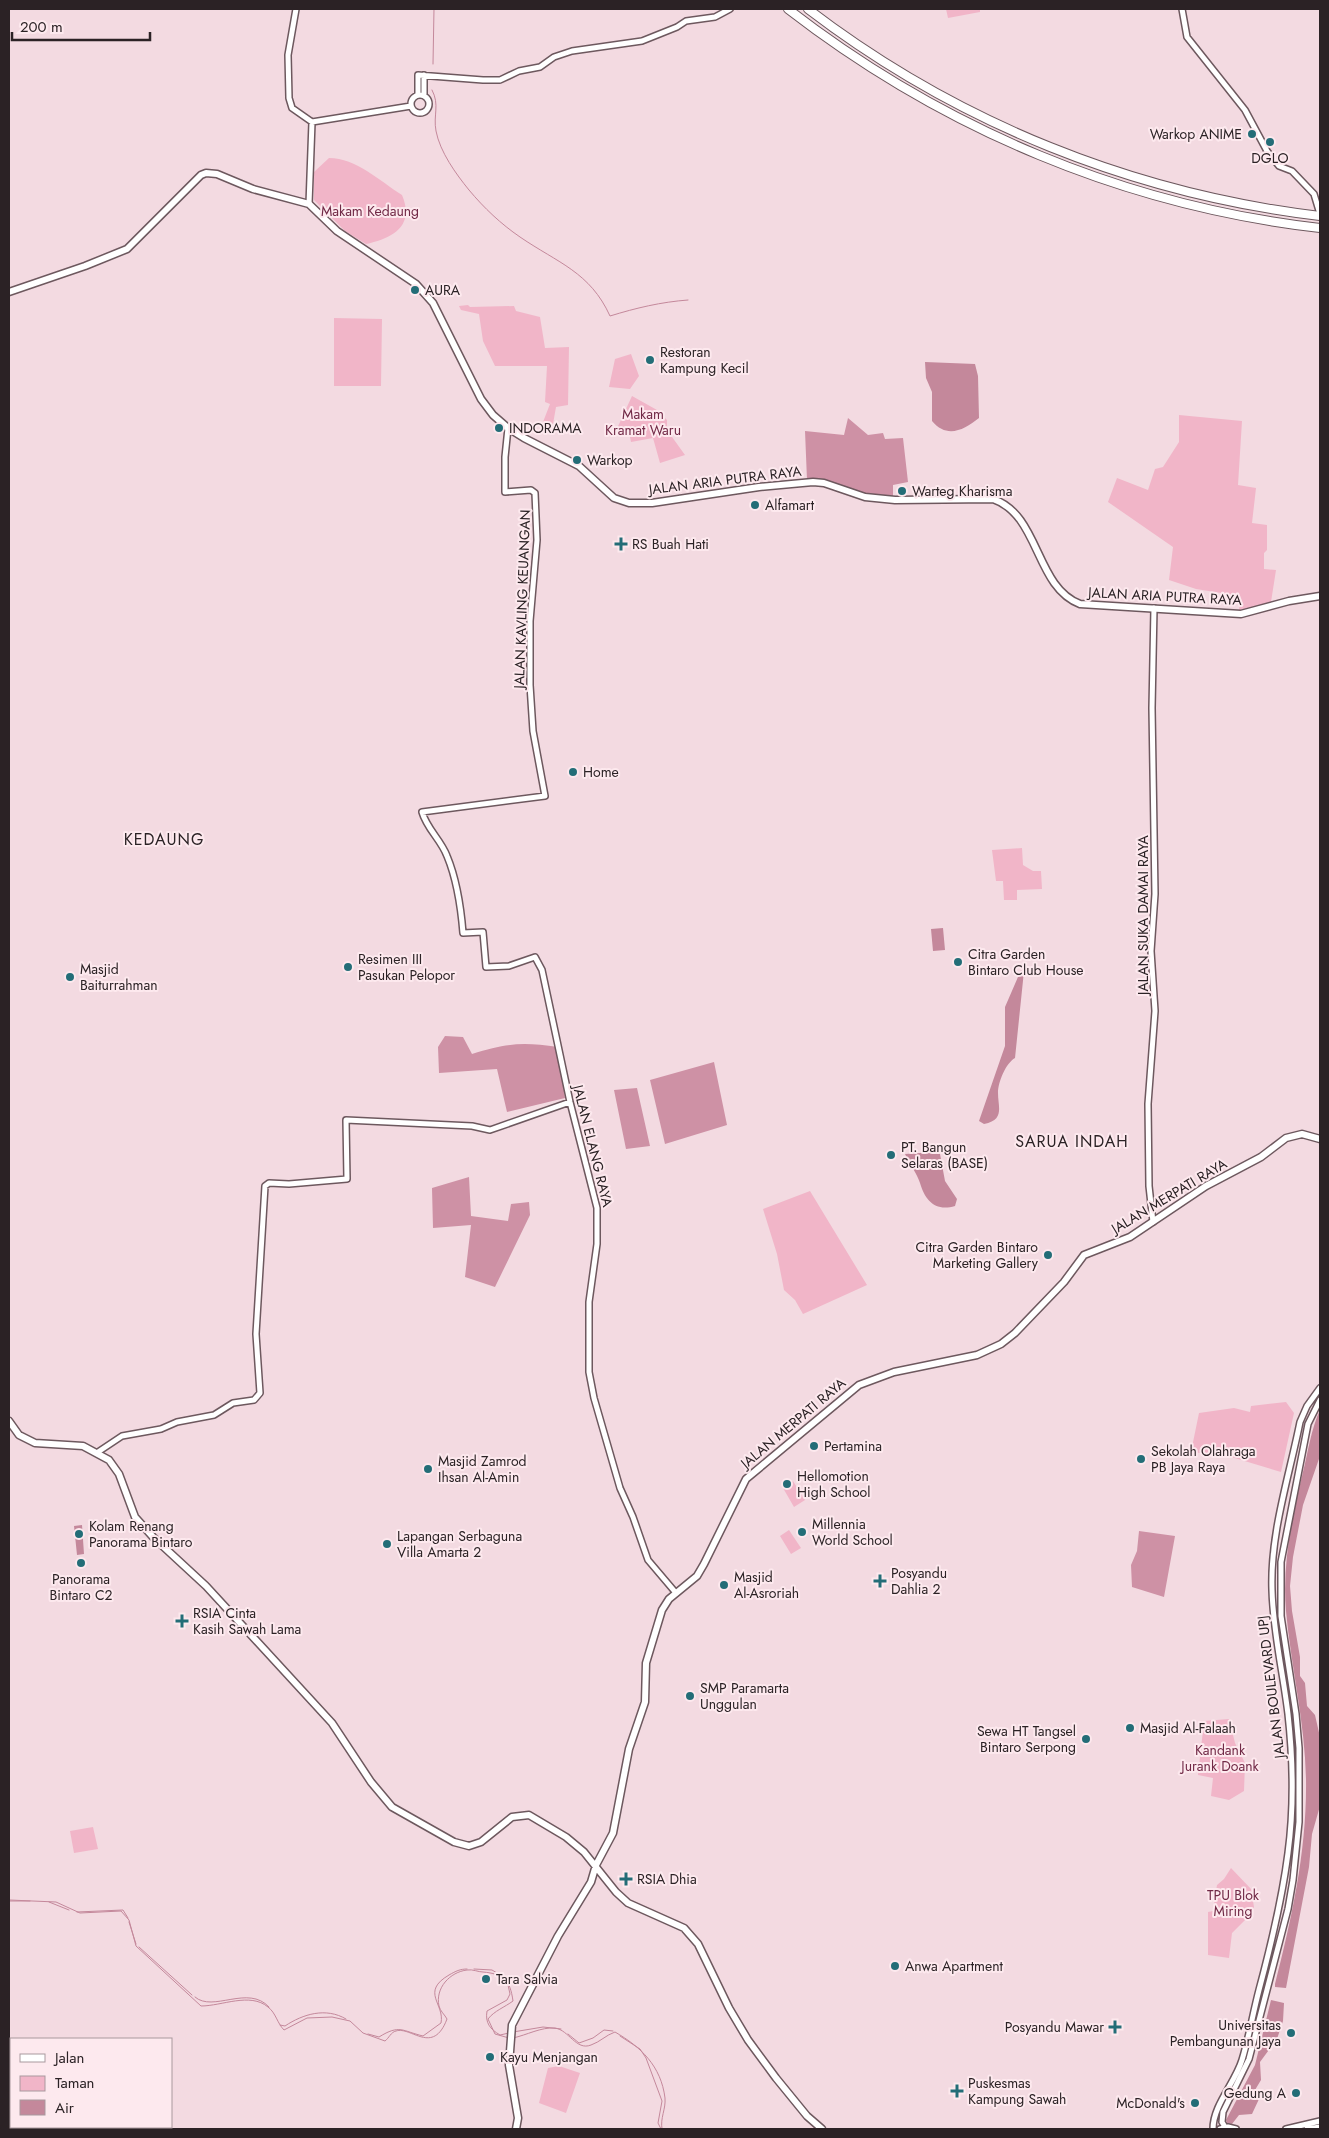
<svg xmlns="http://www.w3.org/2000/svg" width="1329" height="2138" viewBox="0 0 1329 2138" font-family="Jost,sans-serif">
<rect width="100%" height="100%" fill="#f3dae1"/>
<path fill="#f1b5c8" d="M946,9h34v3l-32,6z
M329,158c27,0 51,23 73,37 13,31 -9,43 -36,49l-21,-13 -31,-31v-28z
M468,305l2,2 44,-1 2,5 24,6 5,31 24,-1 -1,58 -12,2 -3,17 -10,-2 7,-18 -5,-2 2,-36h-52l-12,-25 -4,-27 -18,-4 -2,-4z
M334,318l48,1 -1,67h-47z
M631,354l8,22 -9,13 -21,-2 6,-28z
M632,396l25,14 10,10v10l18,25 -25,8 -7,-25 -22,4 -2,-10 -15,3z
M1179,415l63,6 -4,64 18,3 -4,35 15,2v25l-3,3v16l12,1 -5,32 -32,9 1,-15 -44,-7 -27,-9 4,-33 -65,-45 9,-24 31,12 7,-21 8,-2 16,-25z
M1022,848l1,17 10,6h8l1,18 -25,1v10h-13l-1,-19h-7l-4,-31z
M810,1191l57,94 -64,29 -8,-14 -11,-10 -7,-36 -14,-45z
M1286,1402l8,11 -13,59 -53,-16 -37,-4 8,-39 35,-5 16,4 1,-6z
M793,1481l12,19 -11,7 -11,-19z
M789,1530l12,18 -10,6 -11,-18z
M1229,1719l6,24 10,20 -1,28 -15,9 -18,-4 2,-18 -15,-3 6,-54z
M93,1827l5,22 -24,4 -4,-22z
M1231,1868l20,21 3,18 -7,11 -15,15 -3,25 -21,-3v-43l5,-1 4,-26 7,-6z
M559,2066l21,7 -14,40 -27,-10 9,-35z"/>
<path fill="#ce91a5" d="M848,418l20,17 15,-2 2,6 18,-1 5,44 -15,3v15l-21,-3 -65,-17 -2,-49 39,4z
M445,1036l18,1 9,17c34,-11 51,-12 86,-7l7,51 -58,14 -10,-43 -58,4 -1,-26z
M714,1062l13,63 -62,19 -15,-64z
M637,1088l13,58 -24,3 -12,-59z
M469,1177l2,39 37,5 3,-17 18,-2 1,13 -35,72 -30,-10 6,-52 -38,3 -1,-40z
M1139,1531l36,5 -11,61 -32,-10 -1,-22 6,-14z"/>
<path fill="#c4889b" d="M925,362l50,2 3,12 1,42c-15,12 -32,21 -47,3v-29l-6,-14z
M943,928l2,22 -12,1 -2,-22z
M1021,970l3,1 -9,87c-9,5 -17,24 -17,35 0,14 7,27 -14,31l-5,-3 26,-75v-39z
M935,1152l5,2 5,27 12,18 -2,7c-20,6 -30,-6 -35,-23 -3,-9 -10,-19 -15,-29z
M1320,1410v46l-17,49 -10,52 -3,29 2,25 8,46v19l5,7 2,23 8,9 5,22v69l-8,28 -3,33 -23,121 -11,-1v-3c17,-67 32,-134 31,-205 -1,-57 -15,-112 -20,-168 -4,-47 6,-94 17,-139 5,-20 8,-43 17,-62z
M82,1525l2,29 -7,1 -3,-29z
M1271,2000l13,3 -1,18 -6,18 -17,23 1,18 -6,10 4,9 -7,15 -13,1 -7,9 -5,-1 -1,-3 29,-55z"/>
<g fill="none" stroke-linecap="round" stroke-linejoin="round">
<path stroke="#c4889b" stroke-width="1" d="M433,64l1,-55
M432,90c8,15 1,25 4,41 4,21 20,43 33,59 15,18 32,34 51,47 38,26 70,35 90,79 26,-8 51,-14 78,-16
M9,1900l47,2 24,11 41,-2 8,9 7,26 65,60c21,0 49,-14 67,1 8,6 9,16 16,23l23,-12 25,-1 18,4 13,12 22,8c4,-3 6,-9 11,-10 15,-5 37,25 51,-12 -2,-4 -7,-8 -8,-13 -4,-18 11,-34 28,-36 6,-1 11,2 16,2 20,2 27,7 30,29 -8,6 -19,10 -25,18l7,15 14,4
M9,1901h21
M49,1902l20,8
M77,1912l46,-2 5,8
M129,1922l7,22
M139,1947l53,48
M474,1969l18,1 5,3
M508,1985l2,9 -3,6 -20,11c-2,12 3,18 13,24l9,-2
M195,1997c18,16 53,-13 74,10
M280,2025l5,1c18,-12 41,-19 61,-7
M513,2032l30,-5 18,2
M368,2034l11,3c21,-13 23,-6 44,-1l18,-13c4,-19 -21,-31 8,-48 7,-4 11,-6 18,-6
M568,2034l11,9 14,-5 11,-8 9,1
M620,2036l20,13 6,9 16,43 -4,22 3,6
M513,2038c14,-3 28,-11 42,-10 14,2 21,23 36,17 9,-3 15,-10 24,-13 26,15 46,34 50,66 1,11 -5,20 -3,31"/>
<g stroke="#6d585e" stroke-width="8">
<path id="minor" d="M296,9l-8,46 1,43 3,10 20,14 -3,82
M1182,9l5,28 58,73 22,41 12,15 13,5 22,23 6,20
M411 104a9 9 0 1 1 18 0a9 9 0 1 1-18 0Z
M418,95v-20l65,5h17l19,-9 21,-4 14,-10 18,-6 70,-10 35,-14 9,-6 29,-4 15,-8
M424,95v-20
M312,122l99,-16
M508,428l-3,29v35l26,-2 4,3 2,47 -7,81v64l3,46 12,65 -123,16c5,17 19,28 25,44 10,24 14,52 16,77l20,-1 3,35 23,-1 26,-9 7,13 28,132 27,106v36l-8,58v70l5,26 26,90 13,29 15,43 28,33
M1153,1222l-4,-36 -1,-82 7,-93 -4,-60 4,-57 -3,-186 2,-100
M98,1452l24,-16 39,-7 16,-7 37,-7 19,-12 21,-3 6,-7 -4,-59 9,-148 4,-3 20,1 58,-5 -1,-59 126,6 18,4 80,-28
M1225,2127l-3,-5 1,-10 26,-53 39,-150 5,-29 6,-58v-74l-3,-34 -15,-98v-54l27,-138 12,-24
M1213,2129c0,-24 22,-46 29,-69 7,-23 11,-47 17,-70 12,-45 23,-90 29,-137 6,-45 5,-94 0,-139 -5,-42 -15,-82 -16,-124 -2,-56 17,-113 28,-168l7,-16 13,-18
M1220,2129l8,-2 8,2
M1286,2129l34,-8
M1307,2129l13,-2"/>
</g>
<g stroke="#6d585e" stroke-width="9">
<path id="major" d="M9,292l76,-26 42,-17 74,-74 5,-2 11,1 36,15 56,15 28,27 79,53 17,19 48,96 12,16 15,13 16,10 55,28 35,32 15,5h23l107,-16 54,-5 11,1 41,14 30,3 98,-1c47,16 42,88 87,105l161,10 48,-13 31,-5
M9,1421l10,14 16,8 48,3 26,14 10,14 16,43 18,20 53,49 126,137 39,59 21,25 62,35 15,4 12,-4 31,-25 17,-2 37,22 18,15 32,40 12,11 56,25 14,16 31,64 19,32 28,38 31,38 15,13
M9,2105l2,-1
M100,2127l5,2
M516,2129l2,-11 -9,-53 3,-40 46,-89 33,-54 5,-17 17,-32 16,-84 16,-47 1,-39 16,-53 7,-11 28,-23 7,-12 42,-85 113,-94 35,-13 83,-17 24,-11 14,-11 49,-51 20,-27 46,-18 76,-51 55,-29 25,-19 16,-4 18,5"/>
</g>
<g stroke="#6d585e" stroke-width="10">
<path id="highway" d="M788,9c155,120 338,197 532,219
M808,9c149,114 326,185 512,207"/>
</g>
<use href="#minor" stroke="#fff" stroke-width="5"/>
<use href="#major" stroke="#fff" stroke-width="6"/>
<use href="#highway" stroke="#fff" stroke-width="8"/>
</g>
<g fill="#236d77" stroke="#fde9ee" stroke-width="2">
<circle cx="1252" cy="134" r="5"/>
<circle cx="1270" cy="142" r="5"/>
<circle cx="415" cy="290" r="5"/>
<circle cx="650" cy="360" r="5"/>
<circle cx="499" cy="428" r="5"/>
<circle cx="577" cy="460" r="5"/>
<circle cx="902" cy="491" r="5"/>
<circle cx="755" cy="505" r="5"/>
<path d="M618.5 536.5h5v5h5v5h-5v5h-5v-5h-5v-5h5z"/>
<circle cx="573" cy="772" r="5"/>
<circle cx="958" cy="962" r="5"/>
<circle cx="348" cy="967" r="5"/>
<circle cx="70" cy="977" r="5"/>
<circle cx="891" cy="1155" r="5"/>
<circle cx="1048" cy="1255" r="5"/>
<circle cx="814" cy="1446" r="5"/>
<circle cx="1141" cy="1459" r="5"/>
<circle cx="428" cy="1469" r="5"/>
<circle cx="787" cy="1484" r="5"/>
<circle cx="802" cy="1532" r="5"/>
<circle cx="79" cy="1534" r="5"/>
<circle cx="387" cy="1544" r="5"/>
<circle cx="81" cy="1563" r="5"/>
<path d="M877.5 1573.5h5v5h5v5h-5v5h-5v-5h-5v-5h5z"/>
<circle cx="724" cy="1585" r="5"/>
<path d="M179.5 1613.5h5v5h5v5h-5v5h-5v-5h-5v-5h5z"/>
<circle cx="690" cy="1696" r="5"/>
<circle cx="1130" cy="1728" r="5"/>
<circle cx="1086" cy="1739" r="5"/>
<path d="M623.5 1871.5h5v5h5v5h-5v5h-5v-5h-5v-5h5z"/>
<circle cx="895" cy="1966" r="5"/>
<circle cx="486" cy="1979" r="5"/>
<path d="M1112.5 2019.5h5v5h5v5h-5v5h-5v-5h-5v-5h5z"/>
<circle cx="1291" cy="2033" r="5"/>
<circle cx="490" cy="2057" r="5"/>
<path d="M954.5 2083.5h5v5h5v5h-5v5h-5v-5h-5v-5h5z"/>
<circle cx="1296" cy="2093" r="5"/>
<circle cx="1195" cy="2103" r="5"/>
</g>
<g text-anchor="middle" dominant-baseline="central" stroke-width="4" stroke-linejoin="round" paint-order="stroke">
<g font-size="14" fill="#2b2225" stroke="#fde9ee" text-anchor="start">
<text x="1242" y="134" text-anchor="end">Warkop ANIME</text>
<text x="1270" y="158" text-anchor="middle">DGLO</text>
<text x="425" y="290">AURA</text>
<text x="660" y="352">Restoran<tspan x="660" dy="16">Kampung Kecil</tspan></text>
<text x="509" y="428">INDORAMA</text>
<text x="587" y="460">Warkop</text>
<text x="912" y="491">Warteg Kharisma</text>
<text x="765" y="505">Alfamart</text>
<text x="632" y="544">RS Buah Hati</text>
<text x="583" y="772">Home</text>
<text x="968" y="954">Citra Garden<tspan x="968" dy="16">Bintaro Club House</tspan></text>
<text x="358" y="959">Resimen III<tspan x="358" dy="16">Pasukan Pelopor</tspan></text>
<text x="80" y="969">Masjid<tspan x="80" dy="16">Baiturrahman</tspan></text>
<text x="901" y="1147">PT. Bangun<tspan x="901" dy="16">Selaras (BASE)</tspan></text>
<text x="1038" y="1247" text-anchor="end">Citra Garden Bintaro<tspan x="1038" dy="16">Marketing Gallery</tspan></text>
<text x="824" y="1446">Pertamina</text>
<text x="1151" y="1451">Sekolah Olahraga<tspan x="1151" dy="16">PB Jaya Raya</tspan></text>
<text x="438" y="1461">Masjid Zamrod<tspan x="438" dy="16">Ihsan Al-Amin</tspan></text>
<text x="797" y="1476">Hellomotion<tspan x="797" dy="16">High School</tspan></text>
<text x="812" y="1524">Millennia<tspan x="812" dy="16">World School</tspan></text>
<text x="89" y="1526">Kolam Renang<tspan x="89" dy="16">Panorama Bintaro</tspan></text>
<text x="397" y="1536">Lapangan Serbaguna<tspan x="397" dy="16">Villa Amarta 2</tspan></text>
<text x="891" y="1573">Posyandu<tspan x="891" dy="16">Dahlia 2</tspan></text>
<text x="734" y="1577">Masjid<tspan x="734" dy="16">Al-Asroriah</tspan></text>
<text x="81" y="1579" text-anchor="middle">Panorama<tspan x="81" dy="16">Bintaro C2</tspan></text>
<text x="193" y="1613">RSIA Cinta<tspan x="193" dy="16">Kasih Sawah Lama</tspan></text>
<text x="700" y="1688">SMP Paramarta<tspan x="700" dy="16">Unggulan</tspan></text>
<text x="1140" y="1728">Masjid Al-Falaah</text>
<text x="1076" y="1731" text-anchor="end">Sewa HT Tangsel<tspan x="1076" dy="16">Bintaro Serpong</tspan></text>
<text x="637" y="1879">RSIA Dhia</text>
<text x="905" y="1966">Anwa Apartment</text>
<text x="496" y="1979">Tara Salvia</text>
<text x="1281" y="2025" text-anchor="end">Universitas<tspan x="1281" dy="16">Pembangunan Jaya</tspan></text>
<text x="1104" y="2027" text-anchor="end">Posyandu Mawar</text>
<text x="500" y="2057">Kayu Menjangan</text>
<text x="968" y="2083">Puskesmas<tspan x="968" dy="16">Kampung Sawah</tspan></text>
<text x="1286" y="2093" text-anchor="end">Gedung A</text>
<text x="1185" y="2103" text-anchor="end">McDonald's</text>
</g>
<g font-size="14" fill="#712946" stroke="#fde9ee">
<text x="370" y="211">Makam Kedaung</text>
<text x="643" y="414">Makam<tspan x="643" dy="16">Kramat Waru</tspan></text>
<text x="1220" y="1750">Kandank<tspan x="1220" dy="16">Jurank Doank</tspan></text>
<text x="1233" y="1895">TPU Blok<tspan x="1233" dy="16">Miring</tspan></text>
</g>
<g font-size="14" fill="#2b2225" stroke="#fde9ee">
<text transform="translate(725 480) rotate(-7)">JALAN ARIA PUTRA RAYA</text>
<text transform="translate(1165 596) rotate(3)">JALAN ARIA PUTRA RAYA</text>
<text transform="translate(522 599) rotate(-88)">JALAN KAVLING KEUANGAN</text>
<text transform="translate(1143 915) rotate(-90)">JALAN SUKA DAMAI RAYA</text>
<text transform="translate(593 1146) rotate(76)">JALAN ELANG RAYA</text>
<text transform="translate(1169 1196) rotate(-31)">JALAN MERPATI RAYA</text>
<text transform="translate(793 1423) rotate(-40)">JALAN MERPATI RAYA</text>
<text transform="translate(1271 1687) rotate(-97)">JALAN BOULEVARD UPJ</text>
</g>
<g font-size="16" letter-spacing="1" fill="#2b2225" stroke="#fde9ee">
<text x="164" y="839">KEDAUNG</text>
<text x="1072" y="1141">SARUA INDAH</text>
</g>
</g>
<rect width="1329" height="2138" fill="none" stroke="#2b2225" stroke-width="20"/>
<rect x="10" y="2038" width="162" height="90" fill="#fde9ee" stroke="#a9999e"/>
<rect x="20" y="2054" width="25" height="8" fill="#ffffff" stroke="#a9999e"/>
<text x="55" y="2063" font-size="15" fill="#2b2225">Jalan</text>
<rect x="20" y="2076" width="25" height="15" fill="#f1b5c8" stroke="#a9999e"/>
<text x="55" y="2088" font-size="15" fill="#2b2225">Taman</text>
<rect x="20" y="2100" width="25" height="15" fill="#c4889b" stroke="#a9999e"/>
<text x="55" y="2113" font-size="15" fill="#2b2225">Air</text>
<path d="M12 32v8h138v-8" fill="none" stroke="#2b2225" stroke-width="2.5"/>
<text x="20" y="32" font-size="15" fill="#2b2225" stroke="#fde9ee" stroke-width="4" paint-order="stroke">200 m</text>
</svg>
